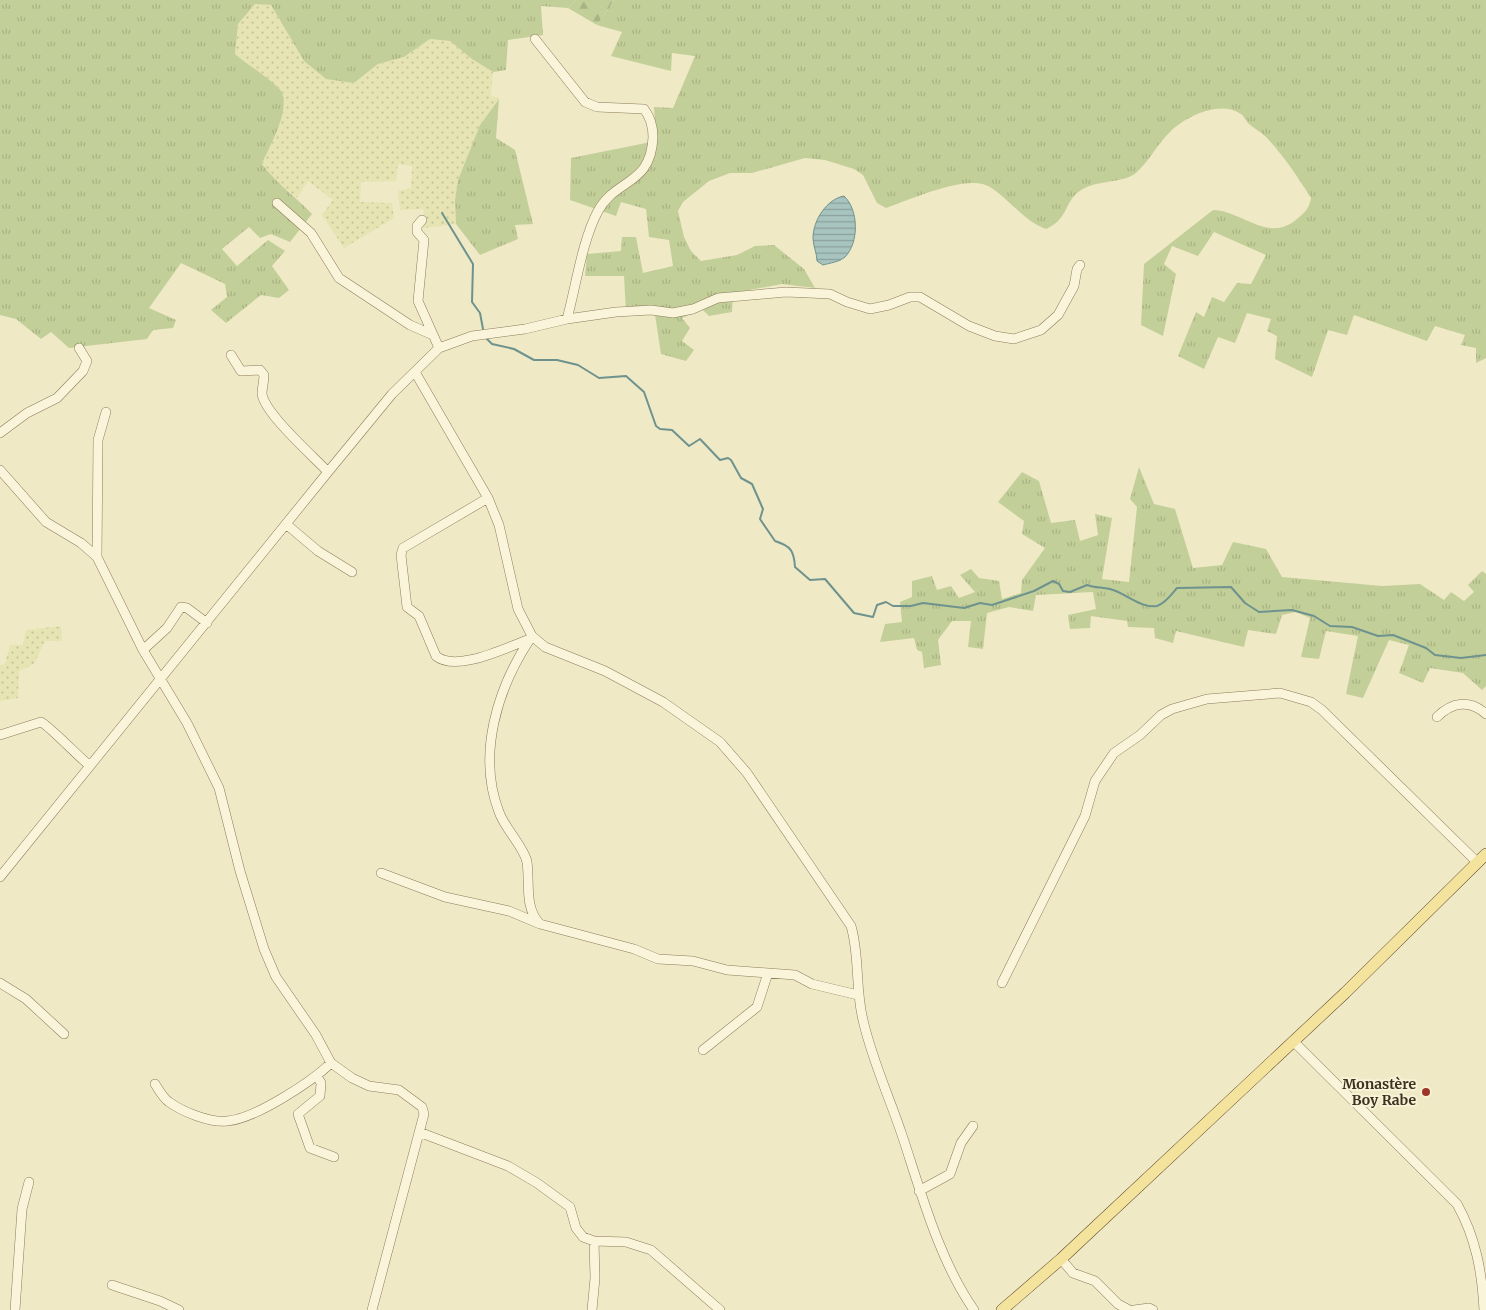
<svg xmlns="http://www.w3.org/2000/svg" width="1486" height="1310" viewBox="0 0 1486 1310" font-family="Merriweather,serif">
<defs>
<pattern id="farmland-dots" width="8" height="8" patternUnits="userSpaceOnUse" patternTransform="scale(1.25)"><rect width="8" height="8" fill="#e6e4b3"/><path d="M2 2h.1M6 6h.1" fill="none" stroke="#c6c49a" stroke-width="1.8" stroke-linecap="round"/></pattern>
<pattern id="grass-tufts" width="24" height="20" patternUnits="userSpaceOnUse" patternTransform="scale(1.25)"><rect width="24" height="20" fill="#c3cf99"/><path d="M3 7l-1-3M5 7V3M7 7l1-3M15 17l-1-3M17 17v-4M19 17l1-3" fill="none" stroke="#a8b283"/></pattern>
<pattern id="forest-firs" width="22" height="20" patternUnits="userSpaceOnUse" patternTransform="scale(1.25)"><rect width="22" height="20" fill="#c3cf99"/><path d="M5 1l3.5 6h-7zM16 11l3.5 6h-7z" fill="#a8b283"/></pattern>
<pattern id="water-rules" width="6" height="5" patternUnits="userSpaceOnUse" patternTransform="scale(1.25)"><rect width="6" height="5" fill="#a8c4bf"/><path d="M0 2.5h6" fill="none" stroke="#8aa09b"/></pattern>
</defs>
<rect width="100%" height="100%" fill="#f0e9c6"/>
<path fill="url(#farmland-dots)" d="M255,3l16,2 33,56 50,22 24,-19 26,-7 26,-18 20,2 22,18 21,13 -2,23 8,4 -19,26 -22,55 -3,20 1,24 -33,4 1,-19 -24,1 -2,-19 13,-3 1,-22 -14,-2 -2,17 -35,1 -1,20 32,1 2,15 -50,30 -22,-33 11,-15 -25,-19 -11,17 -26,-21 -9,-13 16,-36 7,-24 -4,-13 -46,-37 3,-30z
M61,626l1,15h-17l-11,23 -15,7 -1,27 -18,3v-36l5,-1 5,-19h13l3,-15z"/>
<path fill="url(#grass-tufts)" d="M0,0h576l-8,8 -27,-2 2,29 -35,5 -2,30 -13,2 -21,-13 -22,-18 -20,-2 -26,18 -26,7 -24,19 -28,-4 -22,-18 -33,-56 -16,-1 -17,20 -3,30c10,9 40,28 46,37 11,17 -12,56 -19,73 14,19 34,33 50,50l-22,28 -19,-8 -11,4 -11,-11 -27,22 15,17 31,-26 17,11 -13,15 17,24 -10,8 -18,-3 -35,28 -15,-13 16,-13 -2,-13 -44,-21 -32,45 27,12 -3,8 -20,2 -6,9 -78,9 -18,-16 -10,7 -25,-20 -16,-4z
M614,0h872v358l-10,5v-15l-15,-3 4,-10 -30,-9 -8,15 -73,-26 -7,20 -19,-5 -16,47 -37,-18 2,-23 -10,-5 4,-12 -24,-6 -12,30 -17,-6 -14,32 -26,-13 18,-44 8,5 8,-20 12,5 13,-19 14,1 15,-29 -52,-23 -16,24 -26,-10 -8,18 12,10 -13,62 -22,-11 3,-61 69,-54c28,0 56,34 84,9 8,-7 12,-10 14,-21 -14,-22 -28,-43 -45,-61 -6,-6 -13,-9 -18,-14 -3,-3 -4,-7 -7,-9 -21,-14 -54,2 -70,17 -13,12 -21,29 -34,41 -14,13 -42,6 -60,21 -13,12 -10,27 -31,36 -22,-8 -36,-29 -56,-42 -22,-14 -80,13 -104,21l-9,-5 -14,-28 -9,-6 -29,-9 -20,-2 -53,15h-22l-21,8 -26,21 -5,9 6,26 7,14 10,10 36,-6 18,-9 19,-1 30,24 11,19 -33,-4 -49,9 -1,19 -23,4 -7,-7 -20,9 8,10 -8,13 12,9 -8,11 -25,-7 -7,-46 -28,4 -2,-36h-39l2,-22 34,-3 1,-14h14l7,36 30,-7 -4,-26 -20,-3 -3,-28 -25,-7 -5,14 -46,-16 1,-42 85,-17 -2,-34 19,1 22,-52 -23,-3 -1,18 -60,-15 11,-24 -25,-7z
M499,99l-3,39 19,12 18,74 -18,1 3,14 -38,16 -24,-31 -1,-24 3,-20 22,-55z
M1139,467l15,37 21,5 18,59 29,-3 11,-23 33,7 16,28 100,9 38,-2 24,16 7,-8 13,9 10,-9 -6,-7 14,-14 4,3v112l-4,4 -19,-17 -33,-5 -7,15 -24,-10 10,-28 -20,-5 -26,58 -17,-4 12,-58 -32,-5 -7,28 -18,-2 9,-39 -14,-6 -14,3 -6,19 -28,-4 -4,17 -68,-16 -3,12 -18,-5 -1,-10 -26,-1 -1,-6 -36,-5 -1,12 -20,1 -2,-14 28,-6 -3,-17 -57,3 -3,16 -24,-4 -22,6 -4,36 -15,-2 3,-26h-19l-14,19 3,25 -17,3 -2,-16 -5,-2 -3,-12 -34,4 5,-18 17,-2 -2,-20 12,-5v-16l20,-5 5,14 14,-4 8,12 16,-6 -15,-17 11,-6 8,9 20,3 3,18 19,-6 1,-13 23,-32 -23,-14 2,-13 -26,-19 24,-30 17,9 12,42 24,-3 5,21 18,-6 -3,-21 17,4 -10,61 27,3 8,-75 -7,-8z"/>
<path fill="url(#forest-firs)" d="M576,0h38l-17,25 -29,-17z"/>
<path fill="url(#water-rules)" stroke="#6e938e" d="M844,196c15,14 15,47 1,61 -6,5 -15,6 -22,8l-6,-4c0,-8 -4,-15 -4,-23 0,-18 14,-39 31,-42z"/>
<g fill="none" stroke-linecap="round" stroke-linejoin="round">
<path stroke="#6e938e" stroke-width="2" d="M442,213l31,51 -1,38 8,11 3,16
M486,338l6,6 22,5 20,11h23l21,5 21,13 27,-2 18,16 12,34 4,3 12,1 17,16 11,-7 20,21 8,-2 3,2 10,18 11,6 11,25 -3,10 15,22c16,5 19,10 20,26l15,13 15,-1 29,34 19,4 4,-12 9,-3 7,4h18l12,-3 41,5 16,-5 12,2 42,-14 19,-10 6,3 4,7 7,1 17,-7c8,3 14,2 23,4 14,3 31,20 47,17 8,-2 15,-12 20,-18l54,-1 14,16 14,9 33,-2 22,6 16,10 22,1 26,9 15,-1 33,13 9,7 26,3 25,-3"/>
<g stroke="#8d7b5b" stroke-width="10">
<path id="minor" d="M535,39l50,63 12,5 47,2c7,9 9,17 9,28 -2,49 -37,41 -55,74 -16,30 -22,75 -31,108
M277,203l34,30 28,45 71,47 23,10
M422,220l-5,6v6l7,8 -6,61 21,47
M231,355l10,16 19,-1 4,5c0,6 -2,13 -2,19 3,20 51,62 66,78
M415,372l73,126 11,27 19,84 14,27 13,11 60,24 58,31 57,40 27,31 104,153c9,31 4,62 12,94 9,40 26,76 39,115 19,57 37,125 72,175
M0,433l27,-20 30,-15 26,-27 4,-10 -8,-13
M0,470l46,52 35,21 16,14 46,93 44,73 32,65 21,83 24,78 12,28 40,58 15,28 21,15 17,8 30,4 23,17 2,7 -52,196
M488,498l-85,50 -2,7 6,52 12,9 17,40c21,17 71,-9 94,-17
M286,524l32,27 34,21
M97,557l1,-117 8,-28
M530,639c-33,50 -53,116 -31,173 6,17 25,35 28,50 3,20 -3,46 13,62
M143,650l24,-22 14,-21 6,1 20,15
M1437,717c15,-15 33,-18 49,-3
M0,735l41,-13c6,2 39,36 49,44
M381,873l64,24 64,14 31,13 94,25 24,10 35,2 34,9 68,5 17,9 46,11
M0,877l328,-405 64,-78 47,-46 33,-12 53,-7 42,-10 49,-7 35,-2 22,3 20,-4 25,-11 68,-6 44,2 17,8 23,7 19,-4 21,-8h10l49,29 26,10 19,3 27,-9 17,-15 16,-29 3,-17 3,-4
M0,983l26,16 38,35
M1002,983l83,-167 10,-35 19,-28 26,-18 21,-20 11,-6 35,-10 73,-6 31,9 11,8 156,153
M1293,1041l164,163c19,34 25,68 27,106
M703,1050l54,-43 11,-34
M317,1076l4,7 -1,13 -22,18 12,34 24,9
M155,1084c4,6 8,14 14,18 14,10 41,21 58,19 28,-2 84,-39 104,-58
M419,1132l89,34 29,17 33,24 6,21 7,9 11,4 32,1 25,8 69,60
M919,1191l31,-17 11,-31 12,-17
M1061,1259l12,14 22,8 23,23 11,6
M112,1285l48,16 19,9
M15,1310l7,-101 7,-27
M592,1310l3,-32 -1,-37
M1134,1310l15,-2 4,2"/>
</g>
<g stroke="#5b482f" stroke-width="12">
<path id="major" d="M1002,1310l59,-51 284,-266 141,-139"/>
</g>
<use href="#minor" stroke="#faf4da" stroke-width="9"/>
<use href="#major" stroke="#f4e39d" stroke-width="11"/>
</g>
<circle fill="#9f3528" stroke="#f7f2d6" stroke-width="2" cx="1426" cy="1092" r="5"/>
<g text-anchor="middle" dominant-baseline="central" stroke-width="4" stroke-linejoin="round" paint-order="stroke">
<g font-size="14" font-weight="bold" fill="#3d311f" stroke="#f7f2d6" text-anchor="end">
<text x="1416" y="1084">Monastère<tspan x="1416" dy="16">Boy Rabe</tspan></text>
</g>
</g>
</svg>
